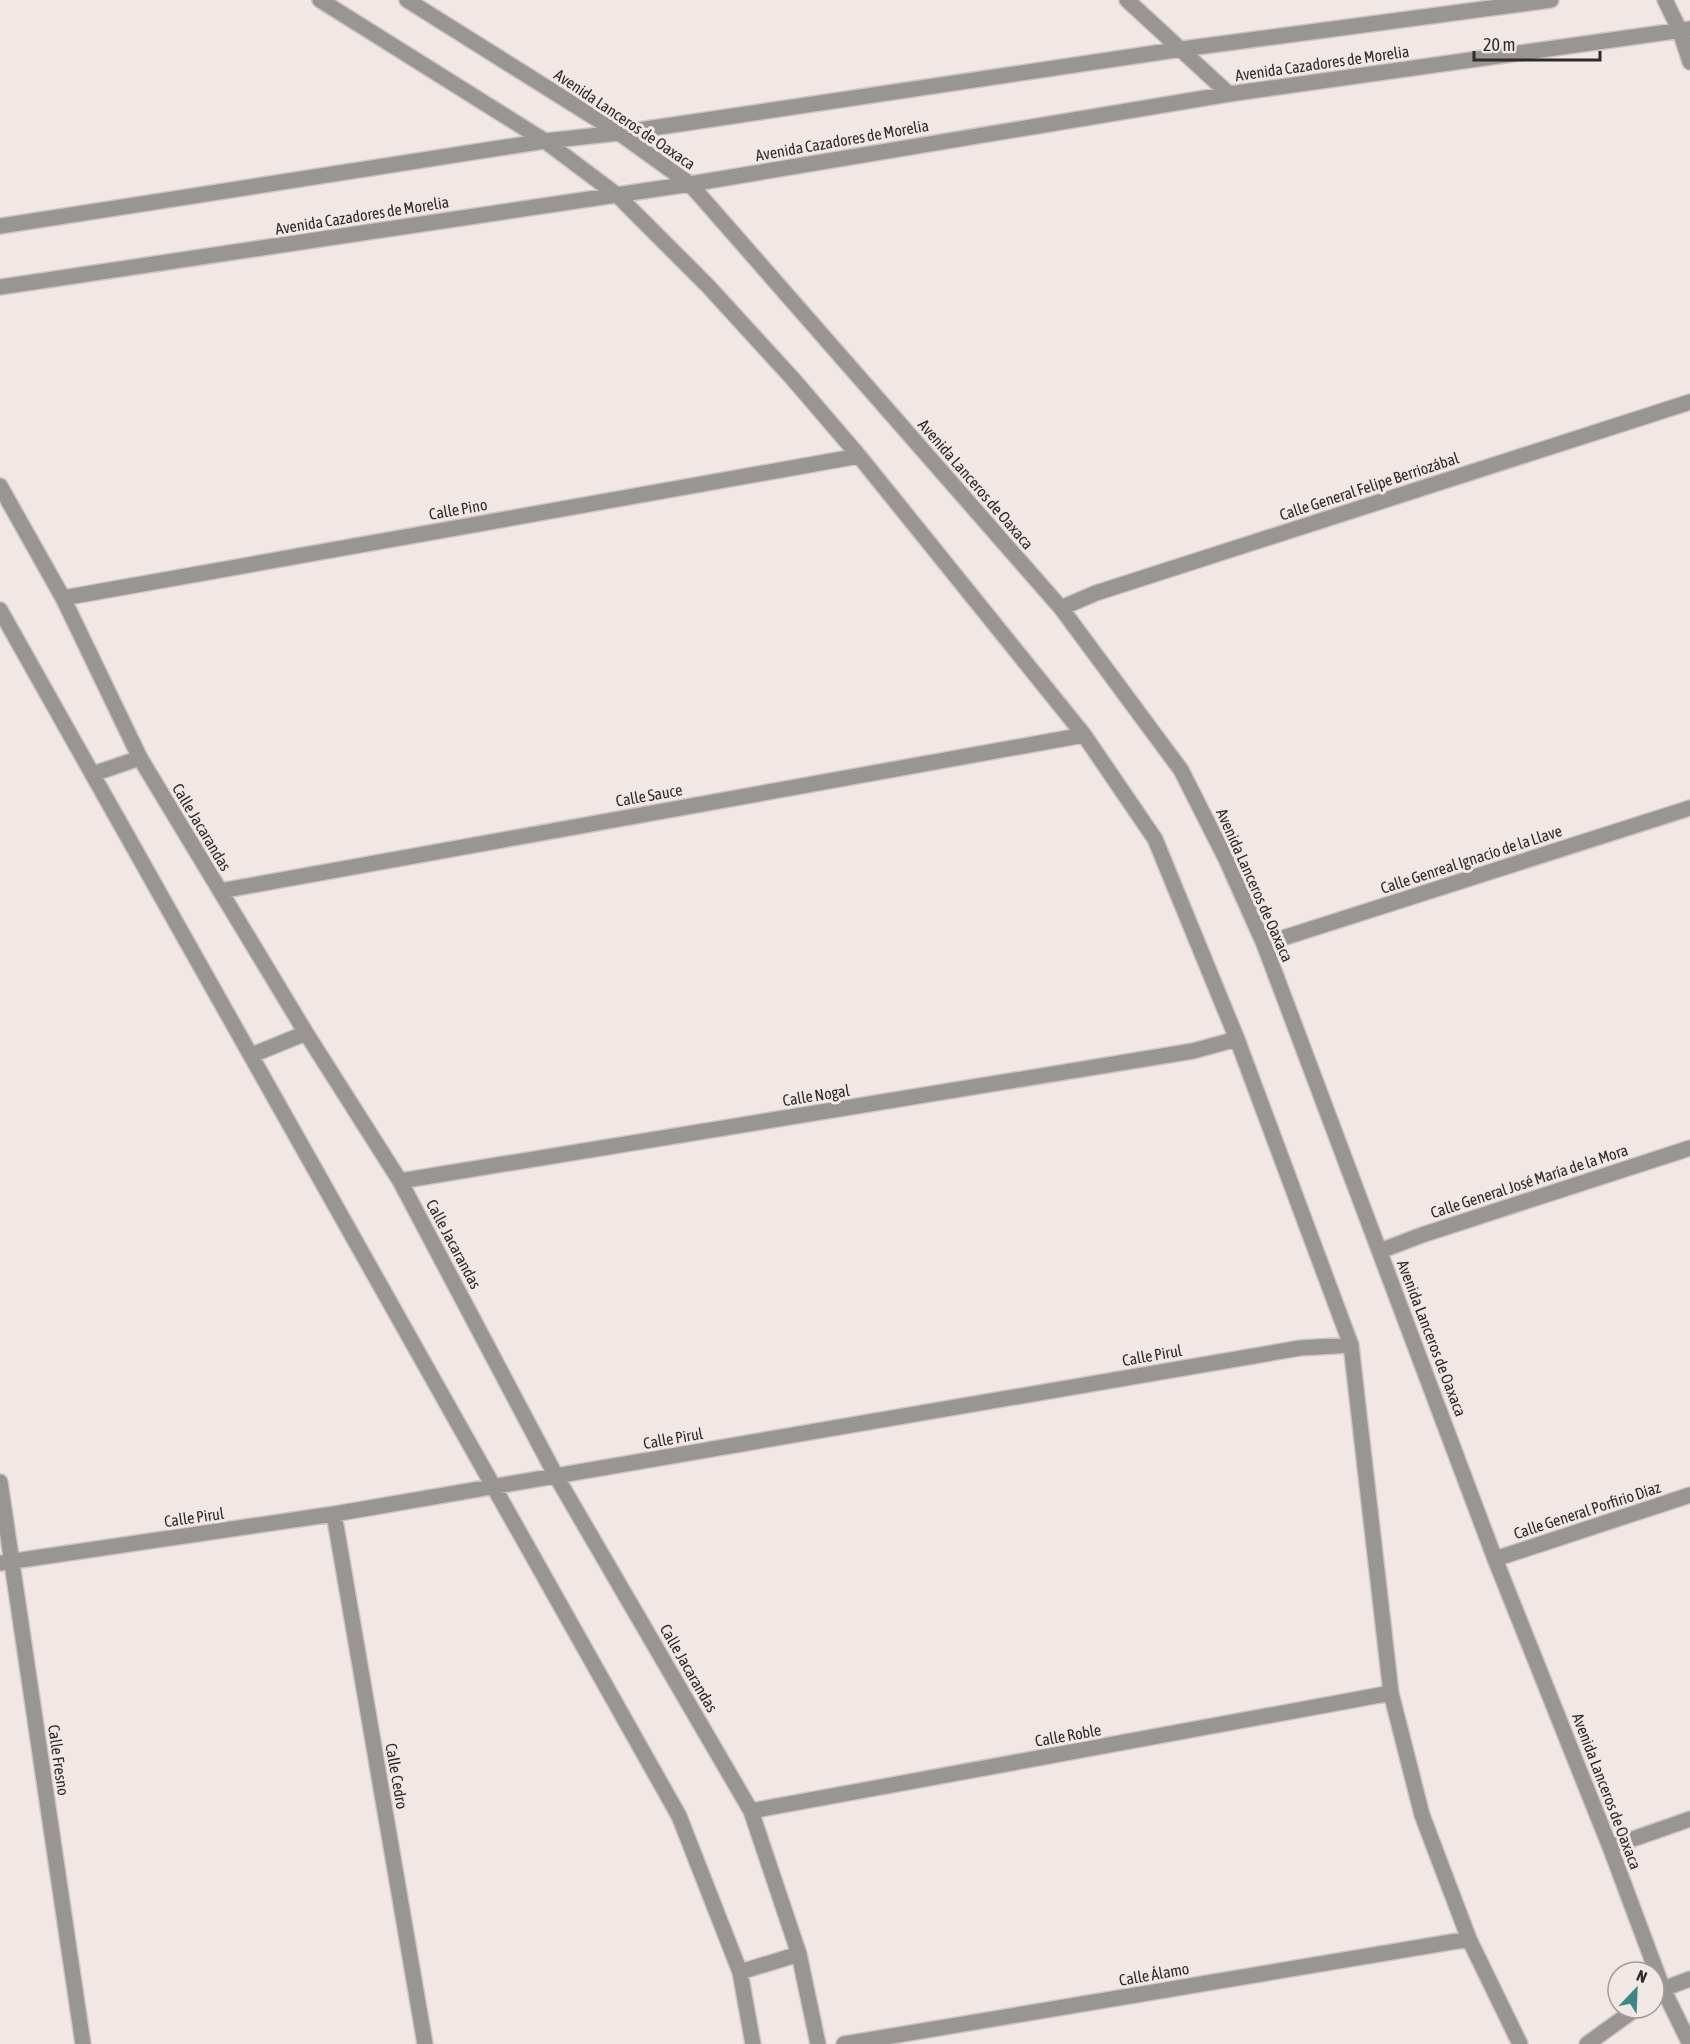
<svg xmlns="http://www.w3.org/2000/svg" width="1690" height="2044" viewBox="0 0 1690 2044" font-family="'Asap Condensed',sans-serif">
<rect width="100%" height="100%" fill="#f1e8e6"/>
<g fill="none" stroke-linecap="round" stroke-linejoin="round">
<g stroke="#cec6c4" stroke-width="18">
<path id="minor" d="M320,0l225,141 72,54 91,91 85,93 66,77 225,279 71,104 82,200 114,306 40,348 31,122 47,124 51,105
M407,0l212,133 71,51 371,424 120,162 45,89 38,85 231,615 115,288 53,142 27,55
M1127,0l102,94
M1665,0l15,31 10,31
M0,226l545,-85 74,-8 563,-84 369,-49
M0,287l690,-103 539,-90 461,-65
M0,486l63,112 77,160 166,275 94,148 156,295 195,335 48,143 19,90
M63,598l796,-142
M1061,608l35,-15 594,-191
M0,610l679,1206 61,156 13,72
M93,774l47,-16
M220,891l864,-156
M1264,944l426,-136
M252,1055l54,-22
M400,1181l793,-130 44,-12
M1380,1251l42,-16 268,-87
M0,1482l83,562
M334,1514l91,530
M1495,1559l195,-64
M0,1563l334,-49 966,-166 51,-3
M751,1811l640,-118
M1610,1847l80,-28
M740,1972l59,-18
M1654,1996l9,-7 27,-10
M844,2044l625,-105
M1587,2044l50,-36"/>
</g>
<use href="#minor" stroke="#999594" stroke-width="15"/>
</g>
<g text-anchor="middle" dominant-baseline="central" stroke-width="6" stroke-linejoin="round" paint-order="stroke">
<g font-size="16" fill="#2f2b2b" stroke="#f1e8e6">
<text transform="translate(1322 63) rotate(-8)">Avenida Cazadores de Morelia</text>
<text transform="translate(625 119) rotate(34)">Avenida Lanceros de Oaxaca</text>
<text transform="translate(842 140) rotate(-10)">Avenida Cazadores de Morelia</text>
<text transform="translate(362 215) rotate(-9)">Avenida Cazadores de Morelia</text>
<text transform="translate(976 484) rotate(49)">Avenida Lanceros de Oaxaca</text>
<text transform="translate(1369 486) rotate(-18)">Calle General Felipe Berriozábal</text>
<text transform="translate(458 509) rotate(-10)">Calle Pino</text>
<text transform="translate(649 795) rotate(-10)">Calle Sauce</text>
<text transform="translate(202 827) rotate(59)">Calle Jacarandas</text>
<text transform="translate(1471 859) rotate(-18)">Calle Genreal Ignacio de la Llave</text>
<text transform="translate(1255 885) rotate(66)">Avenida Lanceros de Oaxaca</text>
<text transform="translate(816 1095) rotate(-9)">Calle Nogal</text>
<text transform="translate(1529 1181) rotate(-18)">Calle General José María de la Mora</text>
<text transform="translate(454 1244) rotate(62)">Calle Jacarandas</text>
<text transform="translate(1432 1338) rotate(69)">Avenida Lanceros de Oaxaca</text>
<text transform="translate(1152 1355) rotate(-10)">Calle Pirul</text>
<text transform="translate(673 1438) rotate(-10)">Calle Pirul</text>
<text transform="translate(1587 1510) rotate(-18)">Calle General Porfirio Díaz</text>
<text transform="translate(194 1517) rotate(-8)">Calle Pirul</text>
<text transform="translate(689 1668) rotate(60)">Calle Jacarandas</text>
<text transform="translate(1068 1735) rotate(-10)">Calle Roble</text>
<text transform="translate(59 1760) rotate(82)">Calle Fresno</text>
<text transform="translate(397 1776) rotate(80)">Calle Cedro</text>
<text transform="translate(1607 1791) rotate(69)">Avenida Lanceros de Oaxaca</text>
<text transform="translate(1154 1974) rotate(-10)">Calle Álamo</text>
</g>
</g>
<g transform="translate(1636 1990) rotate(23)"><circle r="28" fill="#f1e8e6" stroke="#a39c9b" stroke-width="1.5"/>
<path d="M0-4.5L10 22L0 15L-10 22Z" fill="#3f8784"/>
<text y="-9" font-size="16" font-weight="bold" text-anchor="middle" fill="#2f2b2b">N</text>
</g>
<path d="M1474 51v9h126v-9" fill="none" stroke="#2f2b2b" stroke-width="3"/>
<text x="1483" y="51" font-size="18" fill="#2f2b2b" stroke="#f1e8e6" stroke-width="4.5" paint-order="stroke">20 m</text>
</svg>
